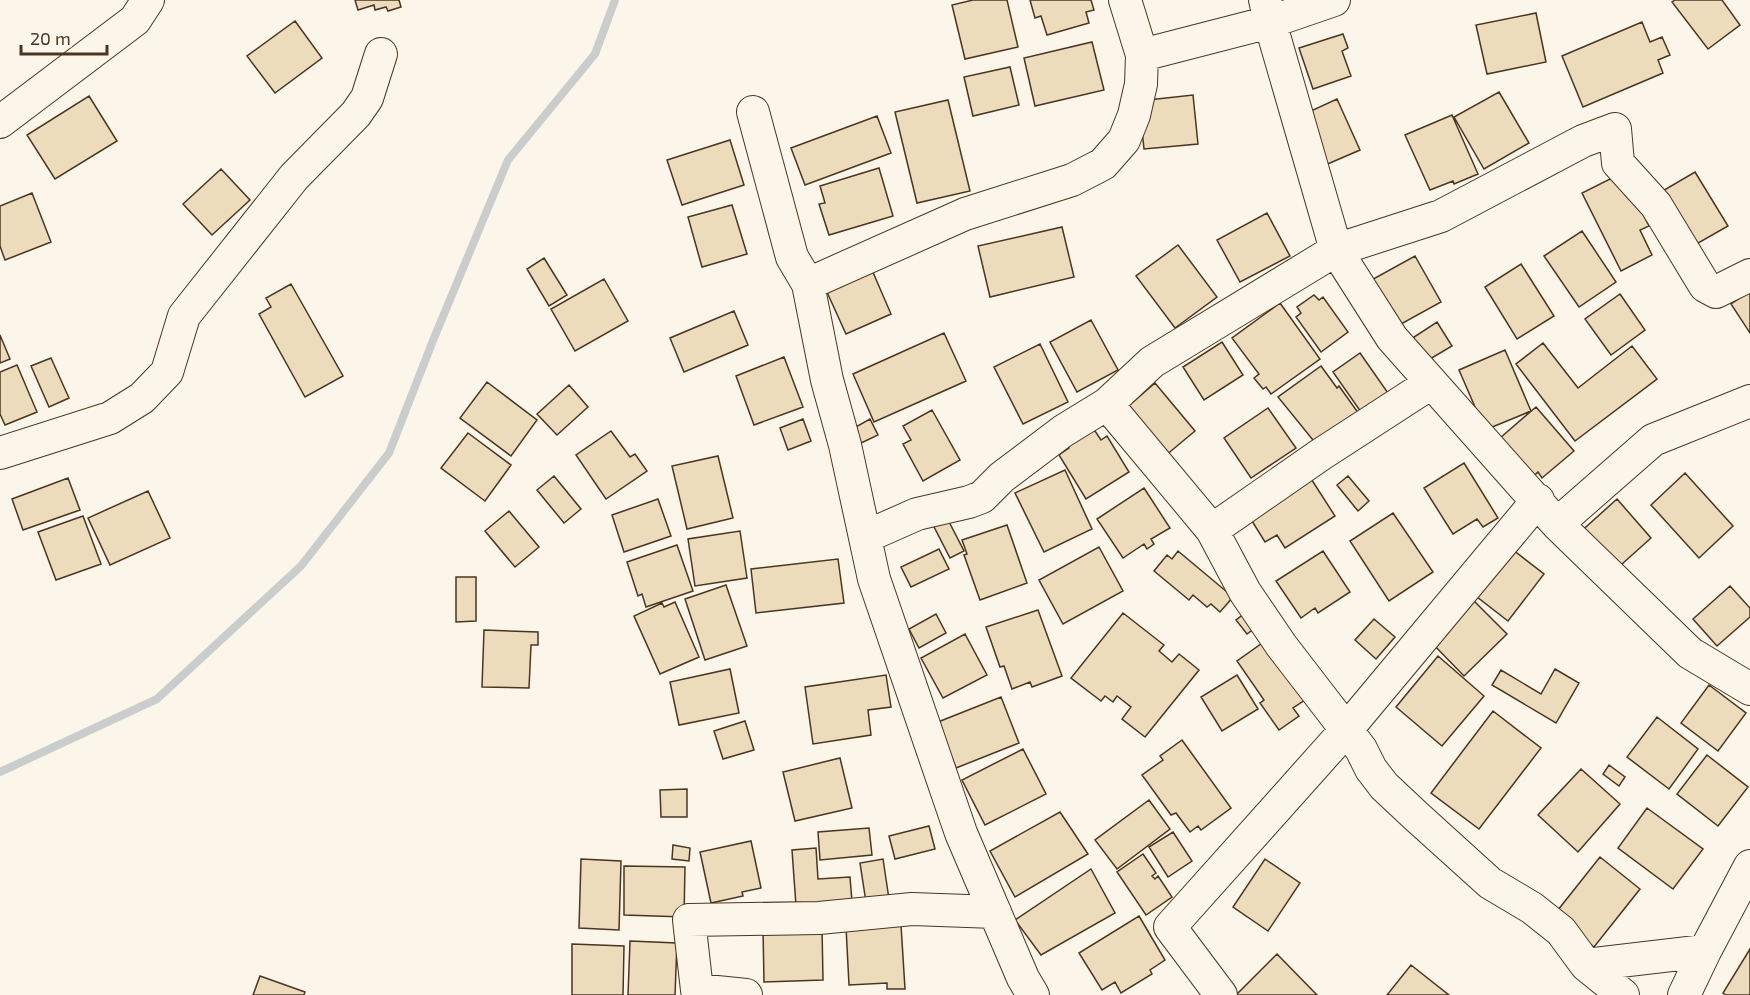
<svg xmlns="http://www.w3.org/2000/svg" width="1750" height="995" viewBox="0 0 1750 995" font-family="'Exo 2',sans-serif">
<rect width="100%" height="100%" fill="#fbf6e9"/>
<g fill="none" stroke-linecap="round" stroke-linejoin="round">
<path stroke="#c9cecd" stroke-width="8" d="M0,772l157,-73 144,-133 88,-113 45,-115 74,-178 87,-106 20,-54"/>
</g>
<path fill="#ecdcbc" stroke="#4a3520" stroke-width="1.5" d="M355,0h44l2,7 -13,4 -2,-4 -11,3 -1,-5 -16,5z
M973,0h34l11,47 -53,12 -13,-54z
M1030,0h61l3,10 -8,2 3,11 -42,12 -6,-19 -6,2z
M1675,0h47l18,25 -32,24 -36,-47z
M1536,13l10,49 -59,12 -11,-49z
M295,21l27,37 -47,35 -28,-37z
M1642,22l8,20 12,-5 8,18 -12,5 5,13 -80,34 -21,-51z
M1343,34l5,14 -6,3 9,25 -38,13 -14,-41z
M1092,42l12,48 -69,16 -11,-48z
M1010,67l9,38 -46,11 -9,-39z
M1499,92l30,51 -45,26 -30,-52z
M1193,95l5,49 -54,5 -5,-48z
M89,96l28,45 -62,38 -28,-44z
M1337,99l23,51 -37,16 -23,-50z
M948,100l22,91 -53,12 -22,-91z
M1452,115l26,59 -24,10 -1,-3 -23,9 -25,-55z
M877,116l14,37 -86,32 -14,-37z
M730,140l14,45 -62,20 -15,-45z
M879,168l14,48 -64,19 -10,-31 6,-1 -5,-17z
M221,169l29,31 -38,35 -29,-31z
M1695,172l33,54 -42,24 -32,-54z
M1622,173l27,53 -9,4 12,25 -31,16 -39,-78z
M32,193l19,49 -46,18 -5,-14v-40z
M732,205l15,49 -45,13 -14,-50z
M1267,213l23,43 -50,26 -23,-42z
M1062,227l12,50 -84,20 -12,-51z
M1582,231l34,51 -37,25 -35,-51z
M1178,245l39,52 -42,31 -39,-52z
M1415,256l26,46 -49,27 -26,-46z
M544,258l23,37 -18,11 -22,-37z
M1521,264l33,52 -37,23 -32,-52z
M872,270l19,44 -45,20 -20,-44z
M604,279l24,42 -53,30 -24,-42z
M1750,283v50l-19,-29 12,-8z
M291,284l52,92 -38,21 -46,-83 12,-7 -5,-9z
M1620,294l25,36 -34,25 -26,-36z
M1314,295l5,5 4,-3 25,35 -27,20 -25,-35 5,-4 -4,-6z
M1280,303l40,56 -49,35 -5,-7 -3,2 -9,-11 5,-4 -27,-36z
M734,311l14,34 -64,27 -14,-34z
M1091,320l27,50 -41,22 -27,-50z
M1437,322l15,24 -27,16 -14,-23z
M944,333l22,48 -92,41 -21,-48z
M0,335l10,24 -10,4z
M1222,342l21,33 -39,25 -21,-33z
M1543,343l35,45 54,-42 25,33 -82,62 -59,-77z
M1040,344l28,58 -45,22 -29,-57z
M1505,350l26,61 -46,19 -26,-60z
M1360,353l28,40 -27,19 -28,-40z
M784,357l19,50 -49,18 -18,-49z
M51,358l18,40 -20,9 -18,-41z
M17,365l20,47 -32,13 -5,-11v-42z
M1321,366l16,22 2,-2 20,28 -42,31 -39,-48z
M487,382l50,38 -26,36 -51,-38z
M1155,383l40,48 -30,25 -40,-47z
M569,385l19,22 -31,28 -20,-21z
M1536,407l38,44 -32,27 -4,-6 -5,5 -33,-39z
M1268,408l28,40 -45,30 -27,-40z
M932,410l28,50 -37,21 -20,-37 8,-4 -8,-14z
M803,419l8,22 -23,9 -8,-22z
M870,419l8,16 -19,9 -7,-15z
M1093,428l8,12 6,-4 22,36 -43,27 -27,-44 10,-7 -3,-3z
M611,431l19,26 5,-3 12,17 -41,28 -30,-44z
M468,433l43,32 -26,36 -44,-33z
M718,456l15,62 -46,11 -15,-63z
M1464,463l34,55 -15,9 -6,-8 -24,15 -29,-46z
M1065,470l27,59 -48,23 -29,-59z
M1685,473l48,53 -34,32 -48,-53z
M1308,474l27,42 -50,32 -8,-13 -12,7 -18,-29z
M554,476l27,33 -17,14 -27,-33z
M1348,476l21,25 -11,10 -21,-26z
M68,478l12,32 -57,20 -11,-31z
M1144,488l26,40 -19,11 3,5 -7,5 -3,-5 -21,14 -26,-39z
M148,491l22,47 -60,27 -22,-47z
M658,499l13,37 -47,16 -12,-37z
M1617,499l34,39 -39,35 -35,-38z
M509,511l30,36 -24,20 -30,-36z
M944,512l20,39 -14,7 -20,-39z
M1393,513l40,59 -44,29 -39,-60z
M83,516l18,48 -45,16 -18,-48z
M1007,525l20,58 -47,17 -16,-45 3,-1 -5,-14z
M740,531l7,47 -52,8 -7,-47z
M677,545l16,46 -47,16 -4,-13 -4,2 -11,-34z
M1508,546l36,28 -36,47 -36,-28z
M1099,547l24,44 -60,33 -24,-44z
M939,549l10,20 -38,18 -10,-20z
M1178,551l55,46 -13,15 -9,-8 -4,3 -14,-12 -4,5 -35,-29 13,-16 5,4z
M1323,551l27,41 -32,21 -3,-5 -14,10 -25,-37z
M838,559l6,44 -88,10 -5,-44z
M456,577h20v44l-20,1z
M726,585l21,61 -42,14 -20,-61z
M1730,586l20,22v9l-33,29 -24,-27z
M1471,598l36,36 -43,42 -35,-36z
M675,602l24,55 -39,17 -26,-58 28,-13 2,4z
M1252,608l11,14 -16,12 -11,-14z
M1038,610l24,66 -30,11 -2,-5 -18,7 -8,-23 -4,1 -14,-40z
M1123,613l41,32 -5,6 13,11 7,-8 20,16 -54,67 -23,-18 9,-12 -14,-11 -4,6 -8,-6 -4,5 -30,-23z
M936,614l10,19 -27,15 -10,-19z
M1374,619l21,18 -19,22 -21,-19z
M484,630l54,2v13h-7l-2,43 -47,-1z
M965,634l22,41 -44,23 -22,-40z
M1268,639l40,59 -15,10 6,8 -20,14 -19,-27 4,-3 -27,-39z
M1438,656l46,40 -42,50 -46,-39z
M730,669l9,44 -60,12 -9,-43z
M1555,669l24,14 -23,40 -64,-38 9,-15 40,24z
M886,675l5,32 -23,3 3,25 -58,9 -8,-57z
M1237,675l21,34 -36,22 -21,-34z
M1709,685l37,28 -28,38 -37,-28z
M1001,697l18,46 -63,25 -18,-46z
M1493,711l48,37 -62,81 -48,-36z
M1657,717l41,32 -29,40 -42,-32z
M745,721l9,29 -31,9 -9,-28z
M1182,740l49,68 -30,22 -3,-4 -8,6 -14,-19 -5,2 -29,-40 21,-15 -3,-4z
M1023,749l23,45 -61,31 -23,-45z
M1707,755l41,32 -30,39 -41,-32z
M840,758l12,50 -57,13 -12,-49z
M1609,765l16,12 -6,9 -16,-12z
M1581,769l39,35 -42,48 -40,-37z
M687,789v28h-26l-1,-27z
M1149,800l21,29 -53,40 -22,-29z
M1647,808l56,41 -30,40 -55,-41z
M1060,812l28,42 -73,43 -25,-46z
M929,826l6,23 -40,10 -6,-23z
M869,828l3,27 -52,5 -2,-28z
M1173,832l19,29 -24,16 -19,-30z
M751,841l10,47 -19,4 1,4 -32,7 -11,-51z
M673,845l17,3 -1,13 -17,-2z
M816,848l2,31 32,-2 2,25 -56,4 -4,-56z
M1143,854l13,19 -4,3 3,3 3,-3 14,21 -26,18 -29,-43z
M1600,857l40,32 -46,58 -40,-32z
M581,859l40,2 -2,69 -40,-2z
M883,859l6,40 -23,3 -6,-39z
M1265,859l35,24 -32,48 -35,-24z
M624,866l61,1 -1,50 -60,-2z
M1091,869l24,44 -74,42 -26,-35z
M1139,916l26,44 -15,10 2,4 -31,19 -6,-11 -13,8 -23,-37z
M901,925l4,64h-18v-6l-38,2 -3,-58z
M822,928l1,52 -59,2 -1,-52z
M630,941l47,2 -2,52h-47z
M572,944l52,2 -1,49h-51z
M1750,949v46h-24l-3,-2z
M1277,954l40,41h-81z
M1411,965l38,30h-62z
M260,976l45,16 -1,3h-51z"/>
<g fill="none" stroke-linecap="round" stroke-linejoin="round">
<g stroke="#4a3520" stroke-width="34">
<path id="minor" d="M1265,0l5,22 66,228 56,88 165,186 133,129 60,36
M1142,55l128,-33 64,-22
M753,112l39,145 16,27 19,96 18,65 29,134 87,254 62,145 10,17
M0,122l135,-102 13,-20
M808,284l157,-70 107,-34 31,-16 21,-24 10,-25 7,-31 1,-29 -17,-55
M1107,404l105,126 33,62 36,53 80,104 10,20 13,17 32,30 74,67 42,25 29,23 25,34 37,30
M0,453l110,-35 32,-20 25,-26 17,-56 110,-139 62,-63 11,-16 14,-44
M1557,524l96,-84 97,-39
M1212,530l108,-75 111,-72
M865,537l52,-23 52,-12 13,-5 20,-20 61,-46 44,-27 45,-42 184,-112 105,-34 142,-75 32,-12 3,34 38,42 49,81 11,6 34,-17
M1586,965l119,-14
M746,995l-49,-5 -8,-70 130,-2 93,-9 83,3
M1221,995l-51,-68 177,-198 191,-229
M1684,995l21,-44 45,-85"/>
</g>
<use href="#minor" stroke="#fbf6e9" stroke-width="32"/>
</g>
<path d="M21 45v9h86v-9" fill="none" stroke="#4a3520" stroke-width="3"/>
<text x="30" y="45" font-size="18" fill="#4a3520" stroke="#fbf6e9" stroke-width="4.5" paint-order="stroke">20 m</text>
</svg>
